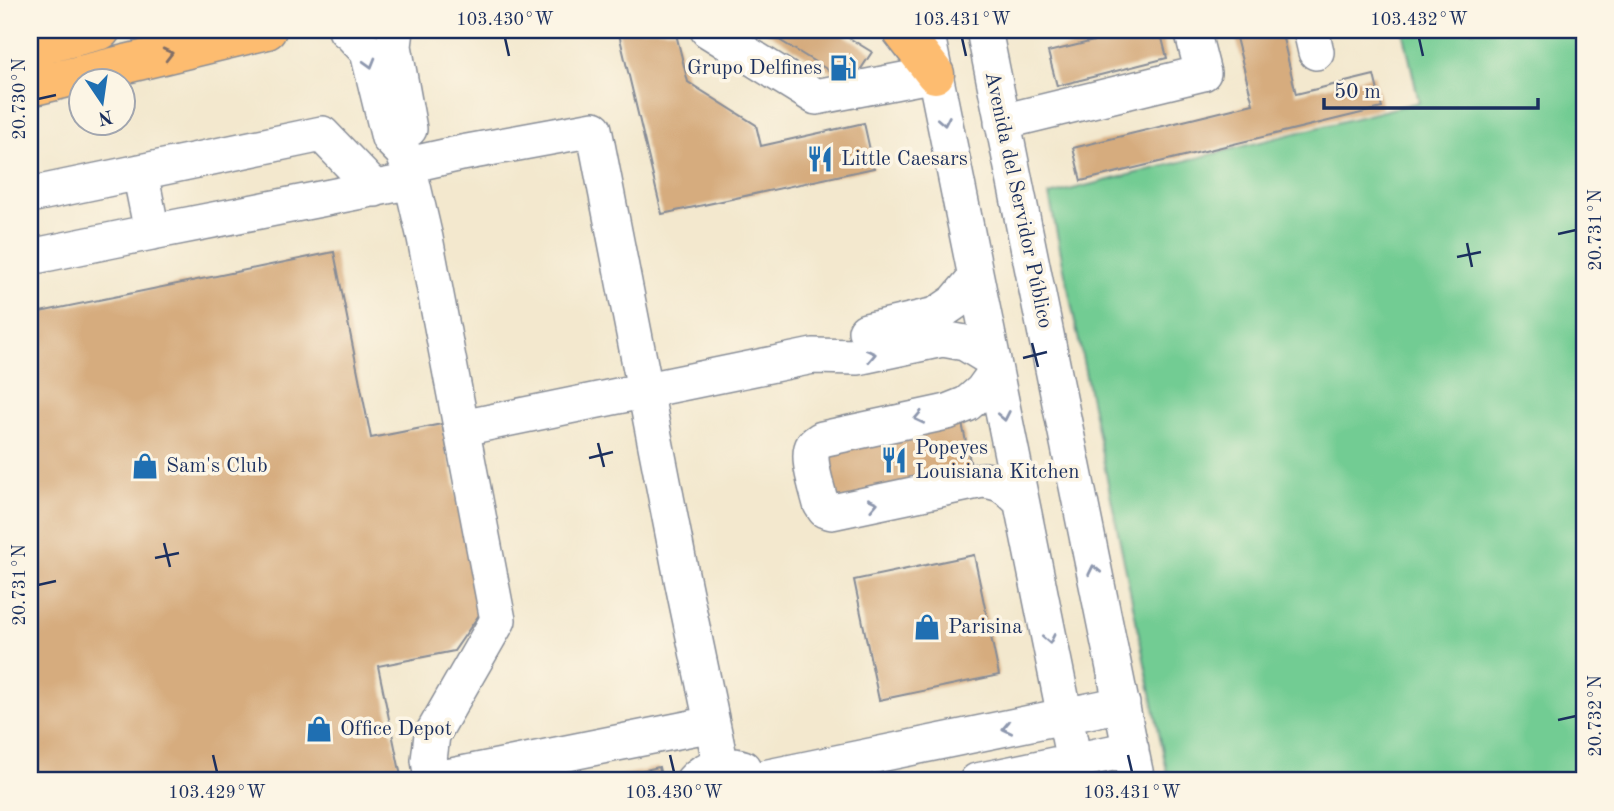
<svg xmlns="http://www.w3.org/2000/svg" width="1614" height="811" viewBox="0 0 1614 811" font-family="'Old Standard TT',serif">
<rect width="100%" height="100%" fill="#fcf5e5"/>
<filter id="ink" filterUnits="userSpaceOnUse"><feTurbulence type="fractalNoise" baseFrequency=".0143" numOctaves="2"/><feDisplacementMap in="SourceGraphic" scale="14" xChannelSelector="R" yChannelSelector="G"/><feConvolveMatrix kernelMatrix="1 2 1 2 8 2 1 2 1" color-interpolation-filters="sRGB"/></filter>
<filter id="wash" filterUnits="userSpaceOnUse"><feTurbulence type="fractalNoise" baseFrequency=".00686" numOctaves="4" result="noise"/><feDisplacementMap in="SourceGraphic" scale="28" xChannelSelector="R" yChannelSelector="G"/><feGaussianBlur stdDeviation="1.57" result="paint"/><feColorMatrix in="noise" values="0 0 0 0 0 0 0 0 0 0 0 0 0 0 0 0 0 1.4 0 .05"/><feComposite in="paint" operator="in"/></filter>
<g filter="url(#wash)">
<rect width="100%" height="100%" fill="#f3e8ce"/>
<path fill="#72cc93" stroke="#467e78" stroke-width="2" d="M1403,30h181v751h-415l-120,-586 370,-93z"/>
<g id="blocks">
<path fill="#d6ac7e" d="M618,30h57l13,52 68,43 5,21 103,-23 10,45 -212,46z
M763,30h73l36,22 -21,32z
M1139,30h21l7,28 -110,28 -9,-34z
M1234,30h47l15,64 78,-19 8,33 -301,73 -8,-33 180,-44z
M334,252l37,186 71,-14 39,188 -27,39 -76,15 24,115h-372v-467z
M961,418l11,53 -145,32 -12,-54z
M974,555l25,120 -120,25 -25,-120z
M659,767l3,14h-63v-1z"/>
</g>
</g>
<g filter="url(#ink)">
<use href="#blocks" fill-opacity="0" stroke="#878c96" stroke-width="2"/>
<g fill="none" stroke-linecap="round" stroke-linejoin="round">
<g stroke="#878c96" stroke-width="38">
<path id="minor" d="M346,30l5,4 17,18 21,86 14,14 5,13 17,73 73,382 -66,115 -3,25 3,20 280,-56
M396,30l-2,16 15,83
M708,30l108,67 119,-23
M926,30l152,751
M984,30l153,751
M1311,30l5,22
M1002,122l201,-49 -11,-43
M408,165l54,-12 132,-24 89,455 38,182
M140,172l12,60
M30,195l292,-61 53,55
M30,257l122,-25 260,-51
M866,331l70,-16 19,-13 21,-25
M995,373l-13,18 -15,13 -20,8 -125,27c-3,2 -8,5 -9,7 -7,10 5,46 8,58l4,6 7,2 151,-32c20,2 24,8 38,21
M462,428l351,-72 45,1 85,-18 22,4 28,17
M759,779l363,-75
M693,781c13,-15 32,-19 50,-13
M977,781l154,-32"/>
</g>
<g stroke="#878c96" stroke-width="41">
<path id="major" d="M901,30l34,44
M30,48l71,-18
M30,87l237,-57"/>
</g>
<use href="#minor" stroke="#fff" stroke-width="35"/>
<use href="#major" stroke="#fdbc70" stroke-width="38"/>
</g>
<defs><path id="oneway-chevron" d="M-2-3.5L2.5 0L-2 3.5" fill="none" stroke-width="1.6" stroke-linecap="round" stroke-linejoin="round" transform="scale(1.75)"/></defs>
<use stroke="#816e66" href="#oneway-chevron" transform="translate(168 54) rotate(-14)"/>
<g stroke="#8d97ae">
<use href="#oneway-chevron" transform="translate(370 63) rotate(74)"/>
<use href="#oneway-chevron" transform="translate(944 121) rotate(79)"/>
<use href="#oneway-chevron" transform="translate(871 355) rotate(-12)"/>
<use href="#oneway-chevron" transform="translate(1004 416) rotate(79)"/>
<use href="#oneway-chevron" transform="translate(919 418) rotate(168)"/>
<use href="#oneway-chevron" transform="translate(873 504) rotate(-12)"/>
<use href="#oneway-chevron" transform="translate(1094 570) rotate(-102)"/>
<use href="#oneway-chevron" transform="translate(1049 639) rotate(79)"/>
<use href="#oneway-chevron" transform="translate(1007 728) rotate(168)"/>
</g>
</g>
<path fill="none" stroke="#1b2f5e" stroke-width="2.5" d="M505,38l4,18M962,38l4,18M1419,38l4,18M38,99l18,-4M1558,234l18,-4M1467,243l5,24M1457,257l24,-5M1032,343l6,24M1023,358l24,-6M598,443l6,24M589,458l24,-6M164,543l6,24M155,558l24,-5M38,585l18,-4M1558,720l18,-4M213,755l4,17M670,755l4,17M1128,755l4,17"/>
<defs>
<g id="fuel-bare" transform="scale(2.1)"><path d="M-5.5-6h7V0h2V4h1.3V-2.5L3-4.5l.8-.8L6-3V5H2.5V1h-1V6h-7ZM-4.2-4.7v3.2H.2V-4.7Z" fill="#1f6fb2" stroke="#fcf5e5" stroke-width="2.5" paint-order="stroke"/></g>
<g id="restaurant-bare" transform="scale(2.1)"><path d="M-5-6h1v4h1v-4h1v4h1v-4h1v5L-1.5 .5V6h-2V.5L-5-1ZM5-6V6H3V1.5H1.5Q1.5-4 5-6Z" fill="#1f6fb2" stroke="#fcf5e5" stroke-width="2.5" paint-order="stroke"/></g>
<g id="shop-bare" transform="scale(2.1)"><path d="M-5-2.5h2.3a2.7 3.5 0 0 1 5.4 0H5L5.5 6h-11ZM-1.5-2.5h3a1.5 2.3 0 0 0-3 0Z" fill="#1f6fb2" stroke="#fcf5e5" stroke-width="2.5" paint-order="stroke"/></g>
</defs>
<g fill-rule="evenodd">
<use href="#fuel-bare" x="843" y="68"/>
<use href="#restaurant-bare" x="820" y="159"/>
<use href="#restaurant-bare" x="894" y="460"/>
<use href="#shop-bare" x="145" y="466"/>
<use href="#shop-bare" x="927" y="627"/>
<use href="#shop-bare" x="319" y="729"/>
</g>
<g text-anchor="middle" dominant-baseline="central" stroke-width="7" stroke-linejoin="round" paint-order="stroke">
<g font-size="21" fill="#1b2f5e" stroke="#fcf5e5" text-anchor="start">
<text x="822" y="68" text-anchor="end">Grupo Delfines</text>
<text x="841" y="159">Little Caesars</text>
<text x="915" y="448">Popeyes<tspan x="915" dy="24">Louisiana Kitchen</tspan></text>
<text x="166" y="466">Sam's Club</text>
<text x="948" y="627">Parisina</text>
<text x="340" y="729">Office Depot</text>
</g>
<g font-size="21" fill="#1b2f5e" stroke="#fcf5e5">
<text transform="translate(1018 200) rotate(78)">Avenida del Servidor Público</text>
</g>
</g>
<rect width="1614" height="811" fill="none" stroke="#fcf5e5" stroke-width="77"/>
<g transform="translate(102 102) rotate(167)"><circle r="33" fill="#fcf5e5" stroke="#a2a6af" stroke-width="2"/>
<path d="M0-5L12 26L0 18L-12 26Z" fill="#1f6fb2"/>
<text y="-10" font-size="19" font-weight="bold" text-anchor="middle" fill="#1b2f5e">N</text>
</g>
<path d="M1324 98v10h214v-10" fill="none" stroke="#1b2f5e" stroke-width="3.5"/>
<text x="1334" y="98" font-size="21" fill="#1b2f5e" stroke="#fcf5e5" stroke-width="5" paint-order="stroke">50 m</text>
<rect x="38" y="38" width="1538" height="734" fill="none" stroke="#1b2f5e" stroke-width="2.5"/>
<g font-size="18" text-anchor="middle" fill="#1b2f5e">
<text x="505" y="25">103.430°W</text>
<text x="962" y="25">103.431°W</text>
<text x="1419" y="25">103.432°W</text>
<text transform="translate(19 99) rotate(-90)" y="6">20.730°N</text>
<text transform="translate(1595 230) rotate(-90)" y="6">20.731°N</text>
<text transform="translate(19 585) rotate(-90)" y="6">20.731°N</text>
<text transform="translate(1595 716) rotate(-90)" y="6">20.732°N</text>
<text x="217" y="798">103.429°W</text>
<text x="674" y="798">103.430°W</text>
<text x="1132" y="798">103.431°W</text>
</g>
</svg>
